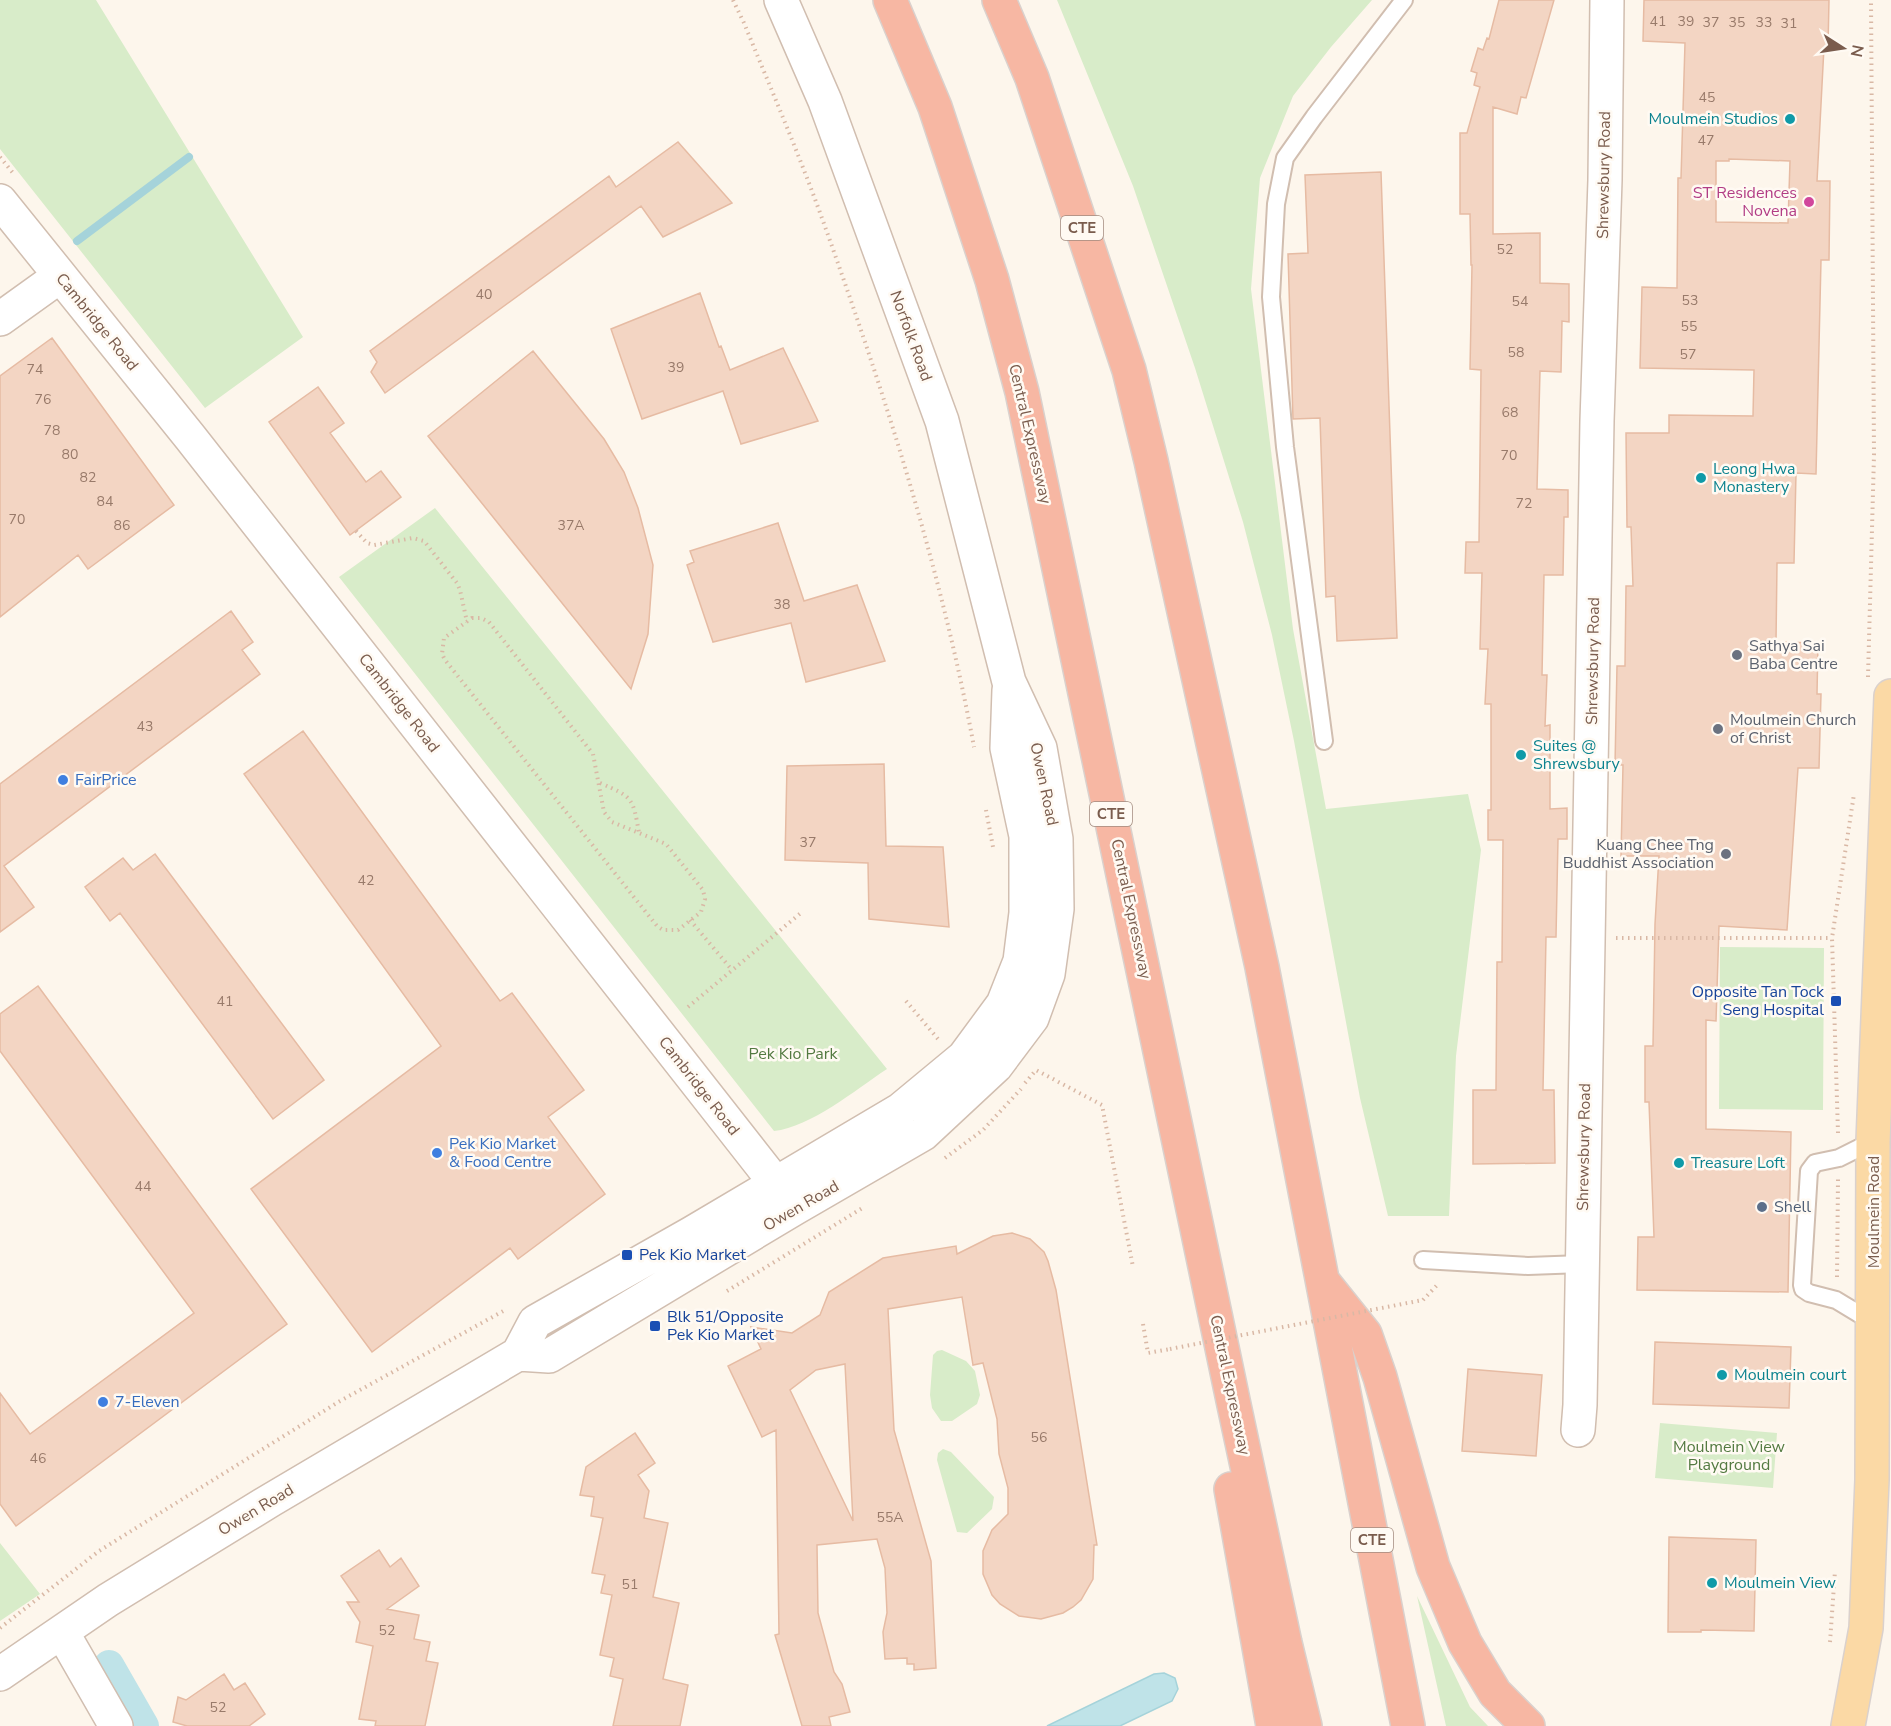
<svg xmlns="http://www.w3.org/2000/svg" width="1891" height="1726" viewBox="0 0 1891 1726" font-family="'Nunito Sans',sans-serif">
<rect width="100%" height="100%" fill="#fdf6ec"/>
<path fill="#d8ecc9" d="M0,0h96l207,337 -98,71 -205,-259z
M1057,0h315l-41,47 -38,49 -33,82 -9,111 42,340 33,180 142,-15 13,56 -25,206 -7,160h-61l-28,-118 -66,-357 -22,-106 -29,-113 -48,-154 -62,-182z
M435,508l452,561c-32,21 -76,58 -113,62l-435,-554z
M1720,947l104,1 -1,162 -104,-1z
M942,1350l24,11 9,10 5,24 -3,9 -25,17h-11l-9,-13 -2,-13 3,-40 4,-4z
M1660,1423l117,10 -4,55 -118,-10z
M943,1449l8,3 43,45 -2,12 -25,24 -10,-1 -20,-72 1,-7z
M0,1543l40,51 -40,27z
M1417,1596l53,111 18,19h-42z"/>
<path fill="#bfe3e8" stroke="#a5d3da" stroke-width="1.5" d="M1164,1673l11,5 3,11 -6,12 -52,25h-73l107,-52z"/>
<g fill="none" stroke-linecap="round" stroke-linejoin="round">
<path stroke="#a5d3da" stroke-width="8" d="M77,241l112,-84"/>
<path stroke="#bfe3e8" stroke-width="30" d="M109,1665l35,61"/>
</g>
<path fill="#f3d5c3" stroke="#e6bba3" stroke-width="1.5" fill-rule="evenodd" d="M1499,0h55l-28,98 -5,-1 -4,17 -24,-7v127l47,-1v50l29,1v38l-7,-1 -1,51 -21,-1 -3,118 31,1v27h-4l-1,58h-19l-2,100h5l-2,51 5,-1v84l17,-1v31h-9l-2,98h-10l-3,153h11l1,73 -82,1v-74h23l1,-128h5l1,-122h-15v-30h3v-106h-6l3,-55h-8l2,-76h-17l1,-31h13l2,-172 -11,-1 2,-104h-1l-1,-51h-10v-81h7l13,-46 -6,-2 3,-12 -6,-2 7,-23 5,2 4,-12 2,1z
M1644,0h185l-1,47h-4l-7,134h13l-1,79h-8l-5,214 -20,-1 -2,90h-17l-1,79 42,1 -1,51h4l-2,74h-21l-11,162 -68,-4 -3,95 -10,-1v109l85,3 -3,160 -151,-2 1,-53h16l-5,-135h-4v-56h8l2,-122 4,-68h-38l2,-91h-8l2,-99h8l1,-80h7l-2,-59h-4l-1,-94h43v-18l84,1 1,-46 -114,-2 2,-81 35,1 1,-110h3l4,-135 -42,-2zM1729,159l61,2 -2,62 -72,-1v-61h13z
M678,142l54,61 -69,34 -22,-31 -256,187 -14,-21 6,-10 -7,-11 239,-175 7,11z
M1381,172l16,466 -60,3 -2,-45 -9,1 -6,-179 -27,1 -5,-165 20,-1 -3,-78z
M700,293l19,54 2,-1 9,24 53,-22 35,73 -77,23 -18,-53 -81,28 -31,-90z
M52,338l122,167 -86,64 -10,-14 -78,62v-241z
M533,351l71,88 20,33 14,36 15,57 -5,69 -17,55 -203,-253z
M318,387l26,36 -14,10 36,49 15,-11 20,26 -51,38 -81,-113z
M778,523l26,78 53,-16 28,76 -79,21 -15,-59 -78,19 -26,-77 7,-3 -4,-11z
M231,611l22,31 -11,8 18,24 -256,192 30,41 -34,25v-148z
M303,731l197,270 12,-8 72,97 -36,27 57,77 -87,65 -8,-11 -138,104 -121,-163 190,-143 -197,-272z
M884,764l2,82 57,1 6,80 -80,-8 -1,-56 -83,-3 2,-94z
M155,854l169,226 -51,39 -153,-206 -10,8 -25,-34 38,-29 10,12z
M38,986l249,338 -271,202 -16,-22v-111l30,41 164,-121 -194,-262v-37z
M1012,1233l18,6 14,13 4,9 8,29 41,255h-3l-1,34 -12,21 -8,7 -10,6 -22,6 -22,-3 -19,-12 -8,-9 -9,-21v-23l9,-21 16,-16v-26l-9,-34 -2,-35 -14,-56 -10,2 -11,-68 -74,12 6,121 37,131 5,107 -22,2v-6h-7v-6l-22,1 -2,-27 4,-19 -2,-45 -8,-29 -60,6 1,68 16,59 8,12 8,28 -21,5 2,9h-29l-27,-91 4,-1 -3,-204 -14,7 -34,-71 33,-17 -10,-22 41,6 28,-18 9,-23 54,-34 73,-12 1,8 36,-18zM845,1364l8,157 -63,-131 26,-20z
M1655,1342l136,5 -2,61 -136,-4z
M1468,1369l74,6 -6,81 -74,-5z
M635,1433l20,30 -17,12 11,16 -5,27 24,5 -15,74 26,6 -16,76 25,6 -8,41h-67l10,-47 -13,-3 4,-18 -14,-3 12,-60 -11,-2 4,-18 -13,-2 11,-55 -12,-2 3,-19 -14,-2 6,-28z
M1669,1537l87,3 -2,91 -53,-1v2h-33z
M379,1550l11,17 11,-9 18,28 -32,23 32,6 -5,24 16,3 -4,19 12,2 -13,63h-50l1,-5 -17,-2 14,-73 -17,-4 4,-20 -13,-20h12l-18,-26z
M224,1674l10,16 11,-7 20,31 -16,12h-62l-14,-4 5,-25 8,3z"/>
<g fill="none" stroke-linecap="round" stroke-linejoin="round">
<g stroke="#d1beb0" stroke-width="20">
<path id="lane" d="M1324,741l-39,-294 -14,-150 5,-93 9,-46 29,-41 90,-117
M1873,1141l-34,17 -24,5 -6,8 -7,114 1,4 6,4 27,7 38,23
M1423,1260l105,6 54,-2"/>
</g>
<g stroke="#d1beb0" stroke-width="36">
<path id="street" d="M0,201l190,236 598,762
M0,319l60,-43
M518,1354l31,2 246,-148 128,-74 73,-68 36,-48 16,-44 9,-65 -1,-70 -16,-91 -31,-66 -67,-261 -117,-320 -44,-101
M1578,1430l2,-25 17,-984 8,-241 2,-180
M62,1632l54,94
M0,1674l108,-74 163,-100 247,-146 17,-32 157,-89 208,-123 64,-53 39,-53 17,-43 6,-48v-77l-19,-88 2,-58"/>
</g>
<g stroke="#dad1cd" stroke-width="36">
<path id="primary" d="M1848,1726l18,-98 6,-148 1,-339 18,-445"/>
</g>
<g stroke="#dad1cd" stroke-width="36">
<path id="highway" d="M890,0l45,107 57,173 30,112 212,1013 51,238 20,83
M999,0l33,78 97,292 22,91 111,506 146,759
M1325,1284l40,50 15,43 53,190 32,76 30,50 33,33
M1231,1489l42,237"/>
</g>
<path stroke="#d9b8a5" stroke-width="4" stroke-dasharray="1.5 4.5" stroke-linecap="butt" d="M733,0l11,23c27,66 55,131 79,198 61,171 118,347 151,526
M0,157l13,16
M356,531l11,12 7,2 39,-7 11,3 33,42 3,7 7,32
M472,618h9l8,4 104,132 11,58 8,10 54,22 37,46 2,9 -4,13 -23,18h-15l-6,-4 -212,-266 -3,-6 2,-16z
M1868,677l6,-222 -3,-455
M600,783c33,14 33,15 39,50
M986,810l7,37
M690,920l42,50
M1616,938h216
M906,1001l32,38
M688,1007l114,-95
M1025,1083l11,-13 66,35 31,162
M1838,1133l-6,-195 22,-144
M945,1158l38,-28 38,-41
M1837,1277l1,-98
M727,1291l137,-84
M1423,1300l16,-17
M1143,1324l5,29 22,-4
M0,1628l99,-77 241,-150 167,-92
M1830,1642l5,-71"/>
<use href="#lane" stroke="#fff" stroke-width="16"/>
<use href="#street" stroke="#fff" stroke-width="33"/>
<use href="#primary" stroke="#fbd9a5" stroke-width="33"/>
<use href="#highway" stroke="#f7b7a3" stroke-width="33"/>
<path stroke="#d9b8a5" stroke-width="4" stroke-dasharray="1.5 4.5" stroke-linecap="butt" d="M1170,1349l253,-49"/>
</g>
<g fill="#0f9aa8" stroke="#fffaf3" stroke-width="2">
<circle cx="1790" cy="119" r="6"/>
<circle cx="1701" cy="478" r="6"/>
<circle cx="1521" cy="755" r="6"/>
<circle cx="1679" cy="1163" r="6"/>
<circle cx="1722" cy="1375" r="6"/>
<circle cx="1712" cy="1583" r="6"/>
</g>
<circle fill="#d1479c" stroke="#fffaf3" stroke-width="2" cx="1809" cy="202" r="6"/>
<g fill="#6b7280" stroke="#fffaf3" stroke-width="2">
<circle cx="1737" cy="655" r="6"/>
<circle cx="1718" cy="729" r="6"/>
<circle cx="1726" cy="854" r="6"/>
</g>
<g fill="#3f7fe0" stroke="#fffaf3" stroke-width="2">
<circle cx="63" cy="780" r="6"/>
<circle cx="437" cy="1153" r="6"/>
<circle cx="103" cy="1402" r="6"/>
</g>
<g fill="#1a4fb4" stroke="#fffaf3" stroke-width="2">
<rect x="1830" y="995" width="12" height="12" rx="3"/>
<rect x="621" y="1249" width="12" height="12" rx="3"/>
<rect x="649" y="1320" width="12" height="12" rx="3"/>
</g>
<circle fill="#5c6f8a" stroke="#fffaf3" stroke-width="2" cx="1762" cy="1207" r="6"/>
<g text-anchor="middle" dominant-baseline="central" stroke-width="5" stroke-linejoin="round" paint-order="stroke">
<g font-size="14" fill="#987a6a">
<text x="1658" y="21">41</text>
<text x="1686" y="21">39</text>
<text x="1711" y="22">37</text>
<text x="1737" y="22">35</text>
<text x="1764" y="22">33</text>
<text x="1789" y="23">31</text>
<text x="1707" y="97">45</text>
<text x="1706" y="140">47</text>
<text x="1505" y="249">52</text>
<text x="484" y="294">40</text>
<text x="1690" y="300">53</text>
<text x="1520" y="301">54</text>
<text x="1689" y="326">55</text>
<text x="1516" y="352">58</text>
<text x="1688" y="354">57</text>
<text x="676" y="367">39</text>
<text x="35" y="369">74</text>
<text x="43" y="399">76</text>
<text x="1510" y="412">68</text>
<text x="52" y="430">78</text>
<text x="70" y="454">80</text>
<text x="1509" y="455">70</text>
<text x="88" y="477">82</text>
<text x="105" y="501">84</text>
<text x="1524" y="503">72</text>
<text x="17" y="519">70</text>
<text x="122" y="525">86</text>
<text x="571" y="525">37A</text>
<text x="782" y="604">38</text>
<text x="145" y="726">43</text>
<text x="808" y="842">37</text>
<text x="366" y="880">42</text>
<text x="225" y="1001">41</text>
<text x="143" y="1186">44</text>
<text x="1039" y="1437">56</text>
<text x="38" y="1458">46</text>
<text x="890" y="1517">55A</text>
<text x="630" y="1584">51</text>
<text x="387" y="1630">52</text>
<text x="218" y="1707">52</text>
</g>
<g fill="#fffaf3" stroke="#a28b7f" stroke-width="1.5">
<rect x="1061" y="216" width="42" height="24" rx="4.5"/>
<rect x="1090" y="802" width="42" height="24" rx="4.5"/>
<rect x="1351" y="1528" width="42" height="24" rx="4.5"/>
</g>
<g font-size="15" font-weight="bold" fill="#7a5c4d">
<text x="1082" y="228">CTE</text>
<text x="1111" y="814">CTE</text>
<text x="1372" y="1540">CTE</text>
</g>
<g font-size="16" fill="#0d838f" stroke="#fffaf3" text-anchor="start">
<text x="1778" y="119" text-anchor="end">Moulmein Studios</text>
<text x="1713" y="469">Leong Hwa<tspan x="1713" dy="18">Monastery</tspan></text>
<text x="1533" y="746">Suites @<tspan x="1533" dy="18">Shrewsbury</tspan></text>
<text x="1691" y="1163">Treasure Loft</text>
<text x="1734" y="1375">Moulmein court</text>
<text x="1724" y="1583">Moulmein View</text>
</g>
<g font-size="16" fill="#7a5c4d" stroke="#fffaf3">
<text transform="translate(1604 175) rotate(-89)">Shrewsbury Road</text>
<text transform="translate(97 322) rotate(51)">Cambridge Road</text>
<text transform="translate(911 336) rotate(70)">Norfolk Road</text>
<text transform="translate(1030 434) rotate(77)">Central Expressway</text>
<text transform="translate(1593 661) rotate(-89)">Shrewsbury Road</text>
<text transform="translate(399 703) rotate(52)">Cambridge Road</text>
<text transform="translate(1044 784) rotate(78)">Owen Road</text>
<text transform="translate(1131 909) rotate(78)">Central Expressway</text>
<text transform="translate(699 1086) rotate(52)">Cambridge Road</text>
<text transform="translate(1584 1147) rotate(-89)">Shrewsbury Road</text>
<text transform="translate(801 1206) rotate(-30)">Owen Road</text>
<text transform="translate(1874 1212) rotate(-90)">Moulmein Road</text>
<text transform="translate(1230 1385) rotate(78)">Central Expressway</text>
<text transform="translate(256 1510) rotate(-31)">Owen Road</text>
</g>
<g font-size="16" fill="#b23c85" stroke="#fffaf3" text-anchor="end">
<text x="1797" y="193">ST Residences<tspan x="1797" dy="18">Novena</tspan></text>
</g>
<g font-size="16" fill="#5b616d" stroke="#fffaf3" text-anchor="start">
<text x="1749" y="646">Sathya Sai<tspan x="1749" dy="18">Baba Centre</tspan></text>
<text x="1730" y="720">Moulmein Church<tspan x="1730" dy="18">of Christ</tspan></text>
<text x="1714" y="845" text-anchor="end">Kuang Chee Tng<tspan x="1714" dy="18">Buddhist Association</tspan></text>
</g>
<g font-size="16" fill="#366cbe" stroke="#fffaf3" text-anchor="start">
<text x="75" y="780">FairPrice</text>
<text x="449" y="1144">Pek Kio Market<tspan x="449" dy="18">&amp; Food Centre</tspan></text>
<text x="115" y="1402">7-Eleven</text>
</g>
<g font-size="16" fill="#164399" stroke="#fffaf3" text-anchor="start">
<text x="1824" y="992" text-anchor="end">Opposite Tan Tock<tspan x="1824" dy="18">Seng Hospital</tspan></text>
<text x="639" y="1255">Pek Kio Market</text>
<text x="667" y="1317">Blk 51/Opposite<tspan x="667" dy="18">Pek Kio Market</tspan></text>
</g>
<g font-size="16" fill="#537a41" stroke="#fffaf3">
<text x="793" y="1054">Pek Kio Park</text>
<text x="1729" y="1447">Moulmein View<tspan x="1729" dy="18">Playground</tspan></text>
</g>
<g font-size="16" fill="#4e5e75" stroke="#fffaf3" text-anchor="start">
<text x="1774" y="1207">Shell</text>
</g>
</g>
<g transform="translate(1843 48) rotate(102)" stroke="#fffaf3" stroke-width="4.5" paint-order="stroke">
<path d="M0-4.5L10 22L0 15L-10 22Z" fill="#7a5c4d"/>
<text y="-9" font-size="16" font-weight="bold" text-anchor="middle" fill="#7a5c4d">N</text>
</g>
</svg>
